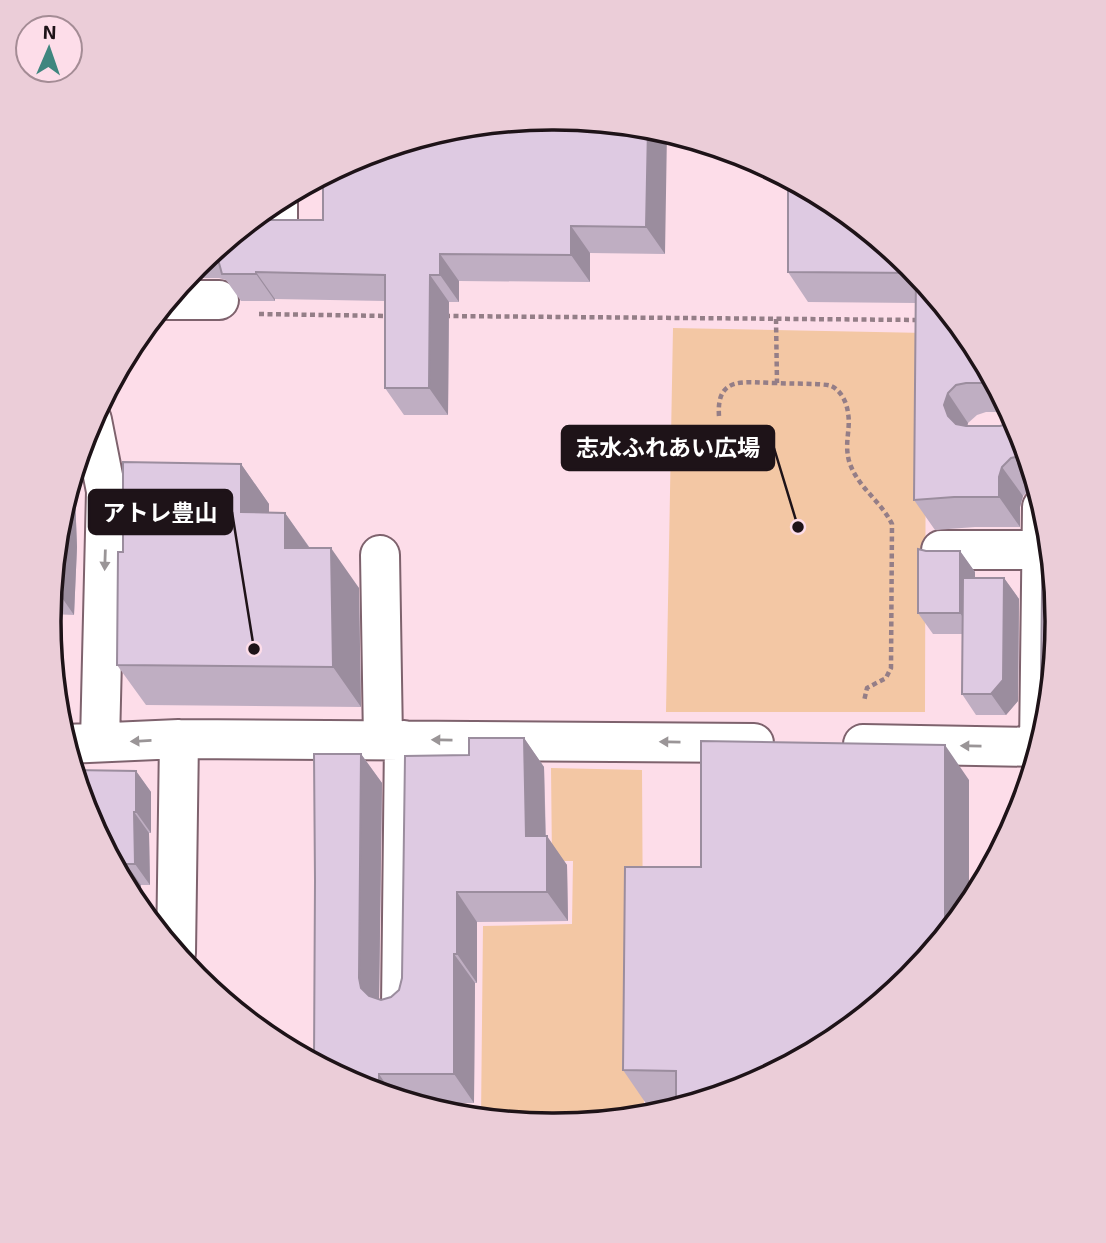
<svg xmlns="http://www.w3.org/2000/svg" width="1106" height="1243" viewBox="0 0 1106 1243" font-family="'Exo 2','Noto Sans JP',sans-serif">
<rect width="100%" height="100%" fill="#fddde9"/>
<path fill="#f3c7a4" d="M673,328l253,5 -1,379h-259z
M551,768l91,2 2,347 -91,8 -72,-7 2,-192 89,-2 1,-63h-21z"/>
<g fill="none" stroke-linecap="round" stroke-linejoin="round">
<g stroke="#7e626d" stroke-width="42">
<path id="minor" d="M278,219v-19
M168,300h51
M92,420l14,71 -6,251
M941,550h101
M380,555l3,185
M66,744l113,-5 575,4
M863,744l176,3
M1039,747l3,-240
M176,953l3,-214
M401,1007l3,-267"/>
</g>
<path stroke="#947e87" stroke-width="4.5" stroke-dasharray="5 3.5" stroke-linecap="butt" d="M259,314l131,2
M445,316l474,4
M776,319l1,64c11,1 47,0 54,3 10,4 16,17 17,27 3,16 -4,29 1,48 8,26 32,40 43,63l-1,144 -5,10 -19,10 -3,13
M719,416c-3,-42 27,-33 58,-33"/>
<use href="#minor" stroke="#fff" stroke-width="38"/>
</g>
<path fill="#bfaec2" d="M652,127l13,127 -75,-1v29l-131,-1v21h-10l-1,113h-44l-19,-27v-87l-110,-2v2h-34l-15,-21 -7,-2h-33l11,-13 59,-49v4h67z
M910,265l62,77 38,70h-24l-9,3 -9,8 -1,3 52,3 17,58 -4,1 -9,8 -3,11v20h-45l-40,3 -21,-30 2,-197 -108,-1 -20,-30z
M241,464l28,40v9h16l25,35 49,40 2,119 -215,-2 -29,-40 6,-113z
M70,487l5,8 2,52 -3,68 -24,-1 9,-91z
M926,551h34l15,21v6h29l15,21 -1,102 -12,14h-30l-14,-21v-60h-29l-15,-21z
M524,738l20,29 2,69 21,29 1,56 -91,1v61h-2l-1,120h-62l-52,-16 1,-333 21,29 -3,216 2,1 10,-3 8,-7 70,-235z
M136,771l15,21v41h-2l1,52h-9v25l-7,-9 -47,-87z
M969,780v125l-60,73 -233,127h-29l-24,-35 78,-203z"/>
<path fill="#9b8d9e" d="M648,127l19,5 -2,122 -19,-27z
M571,226l19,27v29l-19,-27z
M440,254l19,27v21l-19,-27z
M256,272l19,27v2l-19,-27z
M430,275l19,27 -1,113 -19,-27z
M948,393l20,30 -3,12 -17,-19 -4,-11z
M241,464l28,40v48l-28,-40z
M1002,467l21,29 -3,11v20l-21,-30v-20z
M70,487l5,8 2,52 -3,68 -16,-23 3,-75z
M285,513l28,40 -28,-5z
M331,548l28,40 2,119 -28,-40z
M960,551l15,21v62l-15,-21z
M1004,578l15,21 -1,102 -12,14 -15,-21z
M524,738l20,29 2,98 -20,-29z
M945,745l24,35v125l-24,29z
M361,754l21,29 -3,224 -18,-19 -2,-10z
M136,771l15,21v41l-15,-21z
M134,812l15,21 1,52 -15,-21z
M547,836l20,29 1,56 -21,-29z
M126,864l15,21v25l-7,-9 -8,-14z
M457,892l20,30v61l-20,-29z
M454,954l21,29 -1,120 -20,-29z
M379,1074l16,24 -16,-5z"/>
<path fill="#decae2" stroke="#9b8d9e" stroke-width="2" d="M553,118l95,9 -2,100 -75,-1v29l-131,-1v21h-10l-1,113h-44v-113l-129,-3v2h-34l-3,-11 -9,-9 41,-34h72v-44l37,-20 95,-29z
M788,178l45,25 77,62 6,8 -128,-1z
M916,273l56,69 22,41h-28l-10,2 -8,8 -4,12 4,11 8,8 10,2h34l11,-3 3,-3 5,9 8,28 -6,-1 -10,2 -9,9 -3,10v20h-45l-40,3z
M123,462l118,2v48l44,1v35h46l2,119 -216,-2 1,-113h5z
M1043,508l4,16 10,97 -7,67 -3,-1 -6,-7z
M61,517l-3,75h-6l7,-69z
M918,549l8,2h34v62h-42z
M963,578h41l-1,102 -12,14h-29z
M469,738h55l2,98h21v56h-90v62h-3v120h-75v19l-19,-6 -46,-25 1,-181 -1,-127h47l-2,224 2,10 8,8 12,4 10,-3 8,-7 3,-12 3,-222 64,-1z
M701,741l244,4v189l-36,44 -76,63 -87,46 -70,21v-37l-53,-1 2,-203h76z
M74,770l62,1v41h-2l1,52h-9v23l-39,-73z"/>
<defs><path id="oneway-solid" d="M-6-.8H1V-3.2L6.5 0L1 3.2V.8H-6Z" transform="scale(1.75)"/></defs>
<g fill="#9a9597">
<use href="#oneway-solid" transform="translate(105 560) rotate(92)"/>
<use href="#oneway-solid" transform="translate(442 740) rotate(-179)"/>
<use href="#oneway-solid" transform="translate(141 741) rotate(177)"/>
<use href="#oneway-solid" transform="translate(670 742) rotate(-179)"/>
<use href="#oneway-solid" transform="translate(971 746) rotate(-179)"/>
</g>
<path d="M0 0H1106V1243H0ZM552 130H554A491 491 0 0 1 1045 621V622A491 491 0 0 1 554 1113H552A491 491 0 0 1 61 622V621A491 491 0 0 1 552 130Z" fill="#ebcdd8" fill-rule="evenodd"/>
<path fill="none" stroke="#1e1318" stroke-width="3.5" d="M552 130H554A491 491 0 0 1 1045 621V622A491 491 0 0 1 554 1113H552A491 491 0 0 1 61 622V621A491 491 0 0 1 552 130Z"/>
<path fill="none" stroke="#1e1318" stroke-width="2.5" d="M798 527L774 448M254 649L232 512"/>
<g fill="#1e1318" stroke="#fddde9" stroke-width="2.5">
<circle cx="798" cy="527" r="7"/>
<circle cx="254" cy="649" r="7"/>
</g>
<g fill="#1e1318" stroke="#1e1318" stroke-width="2.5">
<rect x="562" y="426" width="212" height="44" rx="7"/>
<rect x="89" y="490" width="143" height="44" rx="7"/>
</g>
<g font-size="23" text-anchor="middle" font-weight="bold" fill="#fff">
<text x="668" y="456">志水ふれあい広場</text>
<text x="160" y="521">アトレ豊山</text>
</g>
<g transform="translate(49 49) rotate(2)"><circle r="33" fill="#fddde9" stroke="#a48c95" stroke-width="2"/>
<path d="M0-5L12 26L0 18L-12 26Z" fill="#3f867f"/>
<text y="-10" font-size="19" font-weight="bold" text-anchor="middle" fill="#1e1318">N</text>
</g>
</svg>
